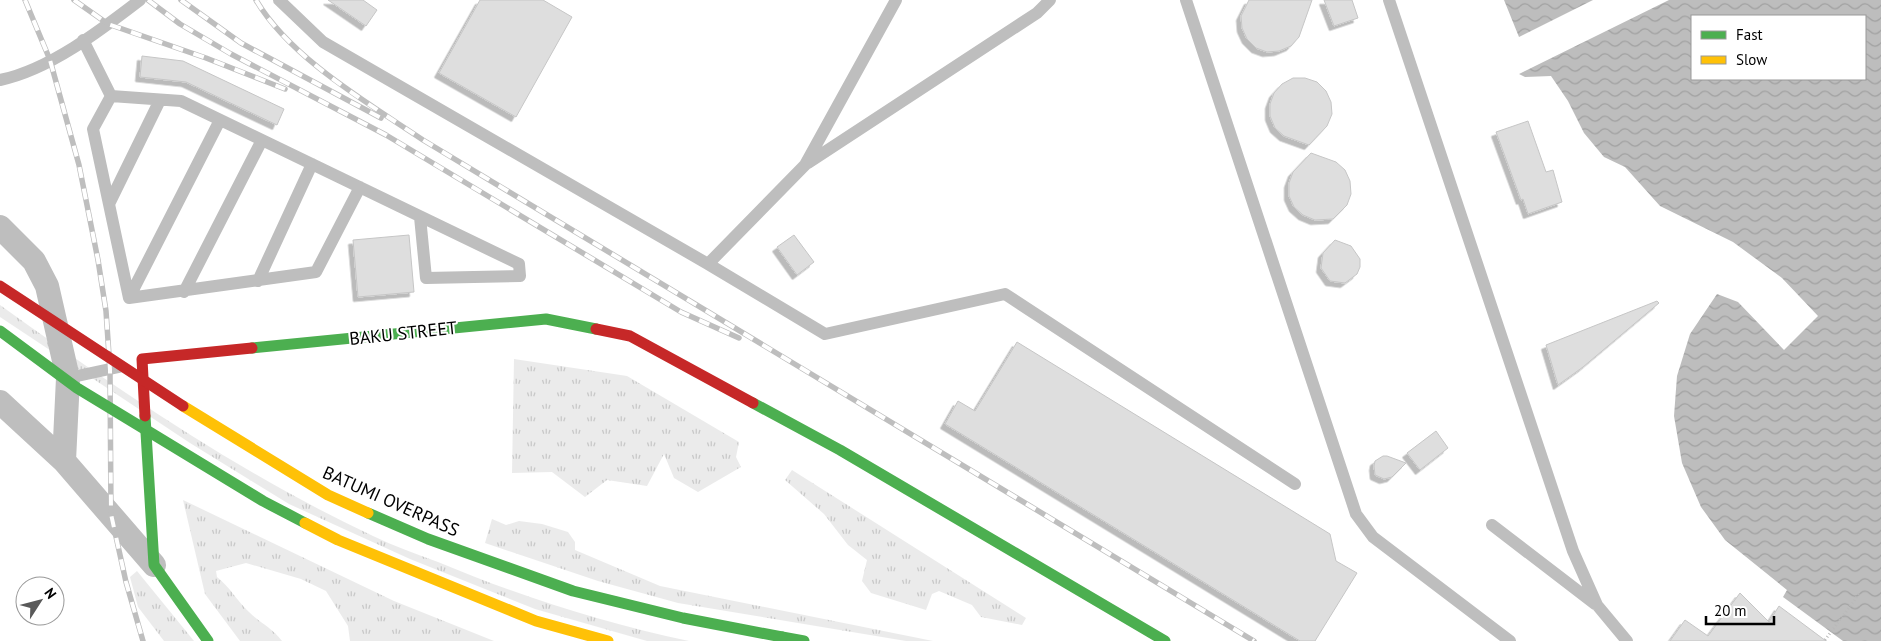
<svg xmlns="http://www.w3.org/2000/svg" width="1881" height="641" viewBox="0 0 1881 641" font-family="'PT Sans',sans-serif">
<defs>
<pattern id="grass-tufts" width="24" height="20" patternUnits="userSpaceOnUse" patternTransform="scale(1.25)"><rect width="24" height="20" fill="#ebebeb"/><path d="M3 7l-1-3M5 7V3M7 7l1-3M15 17l-1-3M17 17v-4M19 17l1-3" fill="none" stroke="#c8c8c8"/></pattern>
<pattern id="water-waves" width="16" height="10" patternUnits="userSpaceOnUse" patternTransform="scale(1.25)"><rect width="16" height="10" fill="#bdbdbd"/><path d="M0 5q4-4 8 0t8 0" fill="none" stroke="#a1a1a1"/></pattern>
<filter id="shadow"><feDropShadow dx="-4.5" dy="4.5" stdDeviation="0" flood-color="#0004"/></filter>
</defs>
<rect width="100%" height="100%" fill="#fff"/>
<path fill="url(#grass-tufts)" d="M0,305c118,85 241,169 373,231 21,10 43,18 65,26 81,34 165,61 251,79h-42l-112,-32 -125,-50 -121,-55 -99,-61 -190,-126z
M514,359l113,17 112,66 -3,15 5,10 -43,25 -24,-14 -10,-24 -17,32 -40,-6 -22,17 -33,-25 -40,1z
M792,470l234,148 -4,7 -41,-8 -9,-12 -33,-14 -7,3 -6,16 -55,-17 -9,-12 5,-21 -19,-15 -24,-31 -39,-34z
M183,500l211,101 100,40h-144l-2,-15 -22,-35 -25,-12 -55,-16 -30,8 1,6c13,10 20,24 32,35 11,11 23,16 33,29h-42l-35,-47z
M492,519l14,6 13,-4 23,3 26,8 7,10v8l85,36 273,55h-27l-228,-38 -80,-22 -113,-38z
M137,571l57,70h-30l-26,-34 -8,-30z"/>
<path fill="url(#water-waves)" fill-rule="evenodd" d="M1504,0h89l-74,37z
M1669,0h212v641h-38l-60,-44 4,-7 -62,-50 -24,-33 -19,-44 -8,-47 3,-40 13,-42 27,-40 21,8 46,48 34,-34 -36,-38 -49,-36 -73,-36 -35,-39 -21,-10 -20,-24 -16,-32 -17,-25 -26,1 -6,-3zM1692,16h173v63h-173z"/>
<path fill="#dedede" stroke="#c6c6c6" filter="url(#shadow)" d="M328,0h35l14,10 -11,16z
M480,0h63l29,17 -56,100 -77,-44z
M1249,0h63l-13,37 -8,9 -12,5 -12,1 -11,-4 -9,-9 -5,-11 -1,-12z
M1324,0h28l6,18 -24,8z
M142,56l41,5 101,48 -7,16 -91,-43 -46,-5z
M1293,78h12l12,4 9,9 5,11 1,12 -5,12 -18,19 -25,-9 -9,-8 -5,-12v-12l4,-11 8,-9z
M1528,121l18,51 7,-2 9,32 -34,12 -5,-15 -2,1 -25,-68z
M1311,153l25,9 9,8 5,11 1,13 -4,11 -14,14 -18,1 -12,-5 -9,-8 -5,-11v-13l4,-11z
M409,235l5,57 -56,5 -5,-57z
M794,235l20,27 -17,13 -20,-28z
M1335,240l16,6 9,13v8l-3,7 -12,9 -15,-2 -9,-13 2,-15z
M1657,301l2,2 -76,64 -25,18 -12,-40z
M1017,342l313,192 6,27 21,12 -42,68h-15l-355,-217 13,-23 17,10z
M1436,431l12,17 -28,22 -13,-17z
M1383,456h4l19,7 -14,14 -8,2 -9,-4 -1,-9 1,-5z
M1740,593l29,29 10,-16 47,35h-156l15,-21 23,16z"/>
<g fill="none" stroke-linecap="round" stroke-linejoin="round">
<path stroke="#b9b9b9" stroke-width="3" stroke-dasharray="1 2.5" stroke-linecap="butt" d="M1825,640l34,-46"/>
<path stroke="#bebebe" stroke-width="12" d="M279,0l44,42 385,222 97,-99 91,-165
M1186,0l170,514 17,23 137,104
M1389,0l184,551 24,54 30,36
M83,40l28,56 70,5 338,163 1,12 -94,2 -6,-61
M0,80c49,-10 101,-50 140,-80
M111,96l-18,33 36,169 187,-26 44,-85
M808,163l229,-150 13,-13
M109,204l51,-104
M708,264l117,70 180,-40 290,190
M258,281l54,-117
M184,292l78,-152
M129,298l91,-178
M68,378l51,-11
M1492,525l103,79"/>
<path stroke="#bebebe" stroke-width="24" d="M0,227l34,34 13,25 21,92 -4,83
M0,402l64,59 90,104"/>
<path stroke="#4caf50" stroke-width="11" d="M252,348l294,-29 50,10
M753,403l87,47 325,191
M145,416l9,149 54,76
M782,637l22,4"/>
<path stroke="#c62828" stroke-width="11" d="M596,329l34,7 123,67
M145,416l-3,-57 110,-11"/>
<g stroke="#bebebe" stroke-width="5.5">
<path id="rail" d="M25,0l25,60 29,105 19,95 8,51 4,59 1,144 15,68 17,59
M74,0l34,24 98,34 79,31
M148,0l32,24 51,30 155,81 295,177 58,26
M181,0l60,43 140,75
M256,0c34,58 112,103 167,140l831,501"/>
</g>
<use href="#rail" stroke="#fff" stroke-width="4" stroke-dasharray="11" stroke-linecap="butt"/>
<path stroke="#4caf50" stroke-width="11" d="M0,331l77,57 186,113 42,22
M368,513l60,26 145,52 110,27 99,19"/>
<path stroke="#ffc107" stroke-width="11" d="M183,406l145,89 40,18
M305,523l33,17 198,81 72,20"/>
<path stroke="#c62828" stroke-width="11" d="M0,286l183,120"/>
</g>
<g text-anchor="middle" dominant-baseline="central" stroke-width="4" stroke-linejoin="round" paint-order="stroke">
<g font-size="18" fill="#000" stroke="#fff">
<text transform="translate(403 333) rotate(-6)">BAKU STREET</text>
<text transform="translate(391 501) rotate(24)">BATUMI OVERPASS</text>
</g>
</g>
<rect x="1691" y="15" width="175" height="65" fill="#ffffff" stroke="#999999"/>
<rect x="1701" y="31" width="25" height="8" fill="#4caf50" stroke="#999999"/>
<text x="1736" y="40" font-size="15" fill="#000000">Fast</text>
<rect x="1701" y="56" width="25" height="8" fill="#ffc107" stroke="#999999"/>
<text x="1736" y="65" font-size="15" fill="#000000">Slow</text>
<g transform="translate(40 601) rotate(54)"><circle r="24" fill="#ffffff" stroke="#999999"/>
<path d="M0-4L9 19L0 12L-9 19Z" fill="#595959"/>
<text y="-8" font-size="14" font-weight="bold" text-anchor="middle" fill="#000000">N</text>
</g>
<path d="M1706 616v8h68v-8" fill="none" stroke="#000000" stroke-width="2.5"/>
<text x="1714" y="616" font-size="15" fill="#000000" stroke="#ffffff" stroke-width="4" paint-order="stroke">20 m</text>
</svg>
